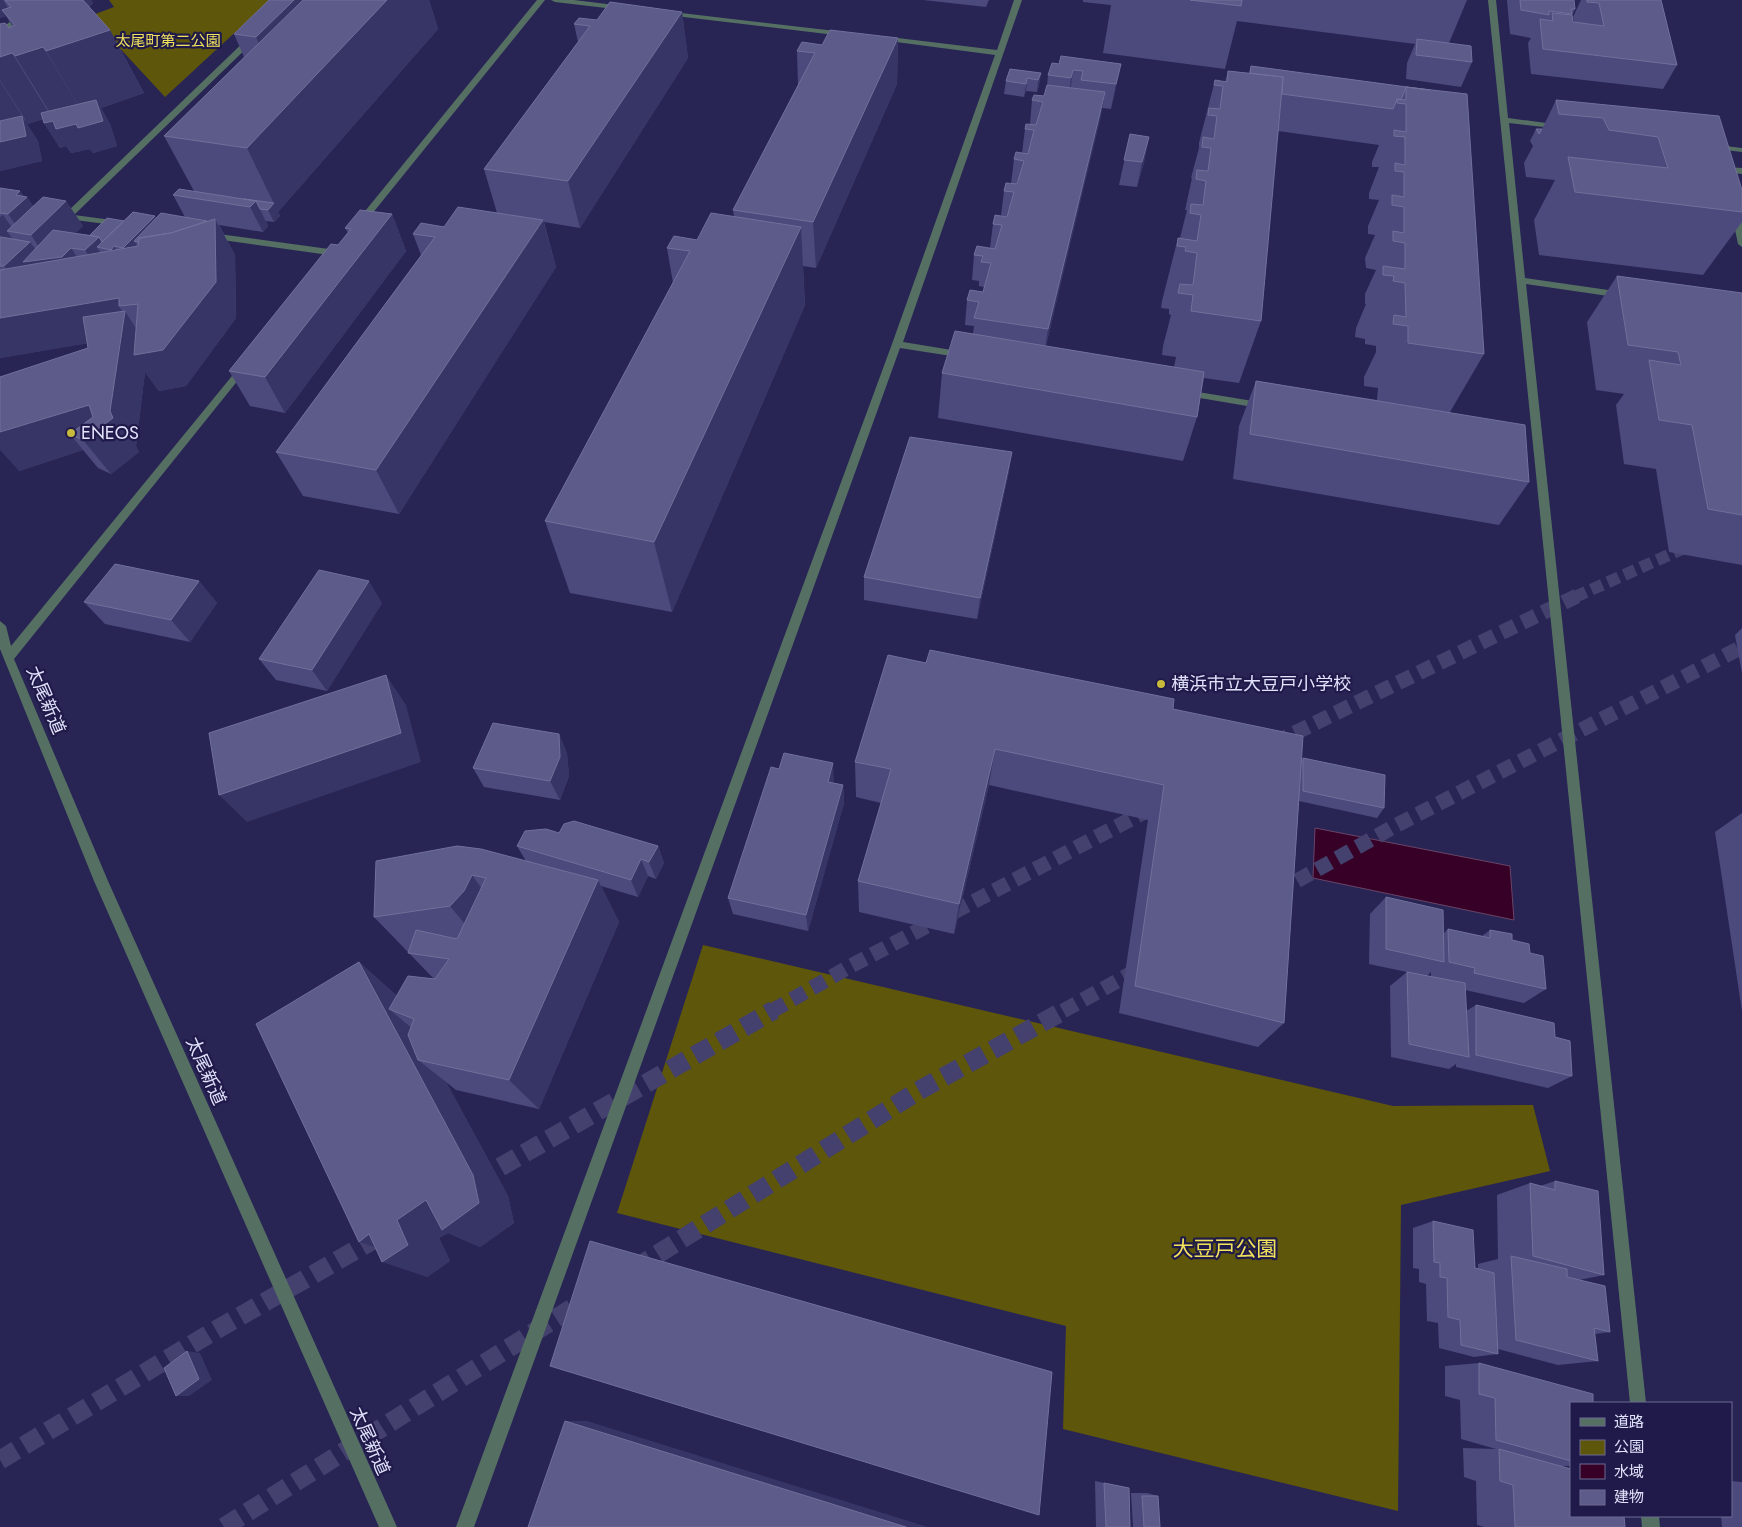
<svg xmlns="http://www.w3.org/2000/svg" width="1742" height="1527" viewBox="0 0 1742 1527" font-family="Jost,'Noto Sans JP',sans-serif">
<rect width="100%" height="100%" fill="#282555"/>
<path fill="#5e560a" d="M109,0h161l-105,97 -75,-81 24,-9z
M703,945l690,161 140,-1 17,66 -149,34 -3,306 -335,-82 3,-103 -449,-113z"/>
<path fill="#370027" stroke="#6a4467" d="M1315,828l195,38 4,54 -201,-42z"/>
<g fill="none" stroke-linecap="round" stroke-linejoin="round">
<path stroke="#44416e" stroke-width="12" stroke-dasharray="12 6" stroke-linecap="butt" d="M1575,597l116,-52"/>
<path stroke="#44416e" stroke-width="15" stroke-dasharray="15 8" stroke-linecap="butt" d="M1274,743l303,-147
M1277,892l118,-66 347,-179
M772,1011l75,-43 305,-160
M1063,1011l78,-43"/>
<path stroke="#44416e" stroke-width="19" stroke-dasharray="19 9" stroke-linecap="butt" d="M476,1181l298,-171
M634,1269l284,-178 147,-81
M0,1460l209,-126 173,-99
M224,1527l361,-227"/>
<path fill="#557062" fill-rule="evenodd" d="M40,0h9l-49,35v-6z
M537,0h8l-182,225h-6v-4z
M551,0h23l49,6 4,2 -4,2 -68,-8z
M1014,0h8l-119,342 61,10 5,3 -5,3 -64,-10 -426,1179h-18l436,-1183 103,-289 -114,-15 -4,-2 4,-2 116,14z
M1488,0h8l12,118 53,7 4,2 -4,2 -52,-6 16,155 97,14 5,3 -5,3 -96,-14 120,1119h-16z
M664,11l180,21 4,2 -4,2 -177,-21h-3z
M250,36l7,2 -183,177 45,6 3,1v4l-63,-8v-4h6z
M1709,144l33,4v4l-33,-4z
M1727,167l15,1v6l-10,-1 -1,5h-6l-2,-8z
M1735,208l4,3 3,12v24l-4,-3 -7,-33z
M211,233l125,17 5,3 -5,3 -128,-18 -1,-2z
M244,364l3,1v4l-233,290 94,222 289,646h-18l-285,-646 -94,-232v-28l6,5 5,20 230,-281z
M1186,390l79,13 5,3 -5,3 -83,-14v-4z
M1641,1516h18l1,11h-18z"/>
</g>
<path fill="#4c4a7c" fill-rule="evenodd" d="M0,0h91l2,3 -4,4 21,23 34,63 -43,15 9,16 7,22 -24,7 -3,-4 -19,4 -5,-7 -6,2 -16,-25 -1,-4 -15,5 -3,-4h-1l14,21 4,20 -42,10v-147l9,4 3,-2 -6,-10 -6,2z
M269,0h160l9,29 -160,183 2,4 -6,6 -8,-1 2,5 -5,6 -44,-7 16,30 1,63 -50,68 -27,5 -14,-19 -9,74 3,6 -28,22 -13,-6 -15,-18 -64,21 69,-123 -1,-5 -87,15v-170l20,3 4,6h3l6,9 33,-5 17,25 -8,7 15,2 34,-14 32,-3 29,-1 -12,-22 21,-4 -30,-55 80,-79 -10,-23z
M923,0h66l-3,7z
M1083,0h384l-18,43 23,19 -11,25 -55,-8 1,-16 8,-19 -178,-23 -12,48 -122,-16 8,-48 -28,-3z
M1507,0h67l1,9 -3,7 1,6h1l-1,-5 8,-17h80l16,65 -14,24 -132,-15 -3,-31 3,-5 -21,-4z
M682,12l6,46 -108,170 -36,-6 12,45 -157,247 -96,-18 -27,-44 145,-197 -8,-21 84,-21 -13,-44 94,-127 -4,-18 23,-4z
M898,38l-1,46 -81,184 -13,-2 2,39 -133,307 -102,-19 -25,-72 128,-238 -6,-35 30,-8 37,-23 -1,-7 65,-125 -1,-34 25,-6z
M1059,64h62l-10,45 -9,-1 -56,238 128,21 2,-10 -14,-2 1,-9 8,-31 -2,-1v-5l-8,-1 1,-7 16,-63h2l7,-28h-2l2,-9 5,-23h-1l8,-30v-5l16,-63 10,2 3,-11 21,2 2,-7 178,24 55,264 -34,58 79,70 -30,43 -266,-46 6,-53 17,-45 121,19 1,-12 -14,-2v-9l12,-25v-6l-11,-2v-5l-10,-2 1,-9 10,-24h-1v-10l11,-24 -10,-2 -1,-10 10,-23 -7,-1v-8l11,-26 -10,-1v-6l10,-26h-7v-5l7,-17 -101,-14 -17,190 -22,62 -35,-5 -7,39 -14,44 -245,-43 4,-45 31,-39 1,-8 -9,-1 2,-25 16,-8 1,-5 -5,-1v-5l-7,-1 2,-25 16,-7 3,-24 14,-7v-1h-6l3,-25 7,-7 3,-25 8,-6 3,-24 5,-5 2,-24 12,-4 3,-10 1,-11z
M1041,73l-2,12 -2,7 -11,-1 -2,6 -20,-3 2,-13z
M1556,100l163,16 23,96v10l-39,53 -164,-20 -5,-35 21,-40 -29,-3 -2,-14 9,-17 -3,-5 6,-12h6z
M1130,134l19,3 -5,25 -7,25 -18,-2z
M392,214l14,37 -121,162 -35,-7 -21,-35 109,-126 10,-12 -3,-5z
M1617,276l125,17v272l-73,-13 -13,-83 -32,-5 -8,-59 8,-11 -28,-4 -9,-68z
M1012,452l-4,24 -31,143 -113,-19v-23z
M199,581l18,22 -27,39 -85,-18 -21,-22z
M382,603l-55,88 -51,-11 -17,-21z
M1742,628v45l-7,-38z
M926,663l247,46 129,51 1,-2 81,50 -7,10 -78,-17 -15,222 -26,24 -139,-34 29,-193 -159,-35 -35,149 -95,-22 -1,-31 23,-78 -25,-6 -1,-35z
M559,734l8,20 2,22 -9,24 -76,-13 -11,-19z
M834,782v1l9,2 1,18 -36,128 -75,-17 -5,-16z
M1742,813v198l-27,-179z
M559,833l99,13 6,17 -8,16 -8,-3 -10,21 -37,-11 18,36 -80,187 -83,-19 -10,-8 62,114 6,27 -34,24 -32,-14 -9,5 11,23 -23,16 -52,-30 -16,-5v-280l38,34 37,-17 -60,-62 83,-71 69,15 -9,-15z
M1386,897l58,36 4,-4 34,7 8,-6 22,10 18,13 16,36 -22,14 -59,-13 1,21 10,-6 79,32 17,39 -24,12 -92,-21v-3l-7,5 -58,-12 -1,-71 17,-14 -38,-8 1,-50zM1431,972v5l-4,-1z
M1555,1181l49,94 -25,5 31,52 -15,2 3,27 -40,4 -60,-16v5l-24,3 -35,-9 -1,-25 -11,-2 -1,-37 -7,-2v-13l-6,-1v-40l20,-7 42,47 3,1v-5l20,-5 -1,-64 33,-12 10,3z
M1479,1363l92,40v63h-13l67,61h-141l-7,-2 -1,-44 -12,-4 -1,-29 33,1 -35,-10 -1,-39 -15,-4v-30z
M1095,1481l34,7 1,39h-34z
M1731,1481l11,1v45h-20l-1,-11h10z
M1131,1493h16l11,3 2,31h-27z"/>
<path fill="#373566" d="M0,0h3l9,14 -10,-4 4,6 -6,2z
M61,0h30l2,3 -21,17z
M294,0h21l-48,62 -11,-25z
M387,0h42l9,29 -160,183 -31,-64z
M682,12l6,46 -108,170 -12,-47z
M110,30l34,63 -43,15 9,16 7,22 -24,7 -3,-4 -19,4 -5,-7 -6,2 -16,-25 39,-10 -37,-62z
M898,38l-1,46 -81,184 -3,-46z
M43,47l38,63 -27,9 -39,-63z
M12,53l39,63 -23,8 -28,-44v-23z
M1121,64l-5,24 -5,21 5,-25z
M1073,70l-3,24 -2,9 3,-25z
M1041,73l-2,12 -2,7 1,-12z
M1027,78l-1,13 -2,6 2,-13z
M0,81l38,60 4,20 -42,10z
M1105,92l-4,25 -57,237 4,-25z
M1149,137l-5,25 -7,25 5,-25z
M20,191l5,8 2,-2 17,25 -22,12 -14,-20 8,-19z
M66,201l17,25 -33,33 21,-11 17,25 -66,18 -18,-25 26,-24 13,17h4l-16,-24z
M256,201l12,25 -5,6 -13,-25z
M274,203l6,13 -6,6 -6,-12z
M392,214l14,37 -121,162 -20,-36z
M3,215l13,18 -9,-2 9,13 -16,7v-34z
M155,216l13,22 -17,7 -17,-4 14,22 -25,-15 -9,-2 16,25 -19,-21 -1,-3z
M215,219l20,36 1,63 -50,68 -27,5 -14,-19 -9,74 3,6 -28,22 -28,-34 -13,-6 13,16 -64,21 -19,-21v-18l89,-27 21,6 11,-73 -121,20v-40l119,-20v8l5,8 1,-3 23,36z
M543,220l13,47 -157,247 -23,-44z
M801,227l4,78 -133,307 -18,-70z
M99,237l8,12 -10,-2 12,20 -8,8 -16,-25z
M1012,452l-4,24 -31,143 3,-21z
M199,581l18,22 -27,39 -19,-22z
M369,581l13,22 -55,88 -15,-21z
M386,675l20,30 15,57 -174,60 -28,-27z
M559,734l8,20 2,22 -9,24 -10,-19z
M995,749l-6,36 -35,149 5,-30z
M833,763l1,19 -5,18 -1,-18z
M843,785l1,18 -36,128 -2,-16z
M658,846l6,17 -8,16 -7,-17z
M641,859l7,17 -10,21 -7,-17z
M472,875l30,42 -19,29 -33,-40z
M598,880l21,42 -80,187 -30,-29z
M359,962l41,37 -11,10 31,26 -2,25 28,22 62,114 6,27 -34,24 -32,-14 -9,5 11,23 -23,16 -45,-15 12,-8 -35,-12 10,-8 28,-14z
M187,1351l13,2 12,27 -23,16h-13z
M565,1421h22l341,106h-22z"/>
<path fill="#5c5b89" stroke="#71709b" d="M5,0h78l27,30 -64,21 -3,-4 -28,9 -3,-3 -12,4v-33l5,-1 4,5 6,-3 -13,-15 9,-3z
M269,0h25l-38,37 -22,-3z
M303,0h84l-140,148 -83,-12z
M1190,0h52l-1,6z
M1520,0h54l1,9h-4l1,5 -23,-3v4l-28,-5z
M1587,0h74l16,65 -134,-16 -3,-30 13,2 -1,-8 20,2 1,7 31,4 -5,-23 -12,-1z
M610,2l72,10 -114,169 -84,-12 106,-143 -16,-2 5,-6 18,2z
M830,30l68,8 -85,184 -80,-12 82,-157 -18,-2 5,-9 20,3z
M1417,39l54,7 1,16 -56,-7z
M1061,56l60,8 -5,20 -35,-4 2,-9 -10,-1 -2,8 -23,-3 4,-12 7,1z
M1251,66l178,24 -23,-3 -5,13 -4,-1 -4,10 -111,-15 1,-17 -33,-4z
M1010,69l31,4 -3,7 -11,-2 -1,6 -20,-3z
M1228,71l55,6 -22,244 -70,-10 2,-16 -15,-2 2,-9 13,1 4,-32 -12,-2 1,-4 -9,-1 1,-8 19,3 4,-26 -11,-2 1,-9 12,1 3,-24 -10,-2 1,-9 11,1 3,-23 -9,-1 1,-10 11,2 3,-23 -9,-1 1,-7 11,1 3,-23 -9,-1 1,-5 12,2z
M1047,85l58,7 -57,237 -74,-11 5,-16 -12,-2 3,-10 13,2 8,-29 -10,-1 2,-6 -9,-1 3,-9 18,3 7,-24 -9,-1 2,-9 12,2 7,-25 -10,-1 2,-8 11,1 7,-23 -10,-2 2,-7 12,2 6,-24 -9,-1 1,-5 10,1 7,-23 -11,-2 2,-5 10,1z
M1406,87l61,7 17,260 -76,-11v-17l-15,-2 1,-9 12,2 -1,-34 -12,-2 1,-5 -11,-1v-9l22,3v-26l-12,-2v-10l11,2v-26l-12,-2v-10l12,2v-25l-9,-1v-8l10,2v-28l-11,-1v-6l12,2v-28l-9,-1v-4l9,1z
M96,100l7,21 -25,7 -2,-4 -20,5 -3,-8 -9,2 -3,-10z
M1556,100l163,16 23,74v22l-167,-20 -7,-35 100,11 -10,-31 -49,-7 -6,-12 -44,-4z
M22,116l4,20 -26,6v-21z
M1536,129h6l-3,5z
M1130,134l19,3 -7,25 -18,-2z
M0,188l20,3 -4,4 11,2 -19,17 -8,-1z
M179,189l77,12 -6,6 -77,-12z
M43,197l23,4 -35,34 -24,-4z
M244,199l30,4 -6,7 -8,-1 -4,-8z
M458,207l85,13 -167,250 -100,-18 159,-215 -22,-3 8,-11 23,4z
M360,210l32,4 -127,163 -36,-6 102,-127 7,1 13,-16 -6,-1z
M133,212l22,4 -32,32 -9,-2 -3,4 -14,-3z
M161,213l46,8 -36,12 -32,5 -1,4 -4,-1z
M711,213l90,14 -147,315 -109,-21 145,-270 -23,-3 7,-12 23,4z
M107,218l17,3 -22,21 -3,-5 -9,-2z
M215,219l1,63 -53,68 -29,5 4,-51 -19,2v-8l-119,20v-48l138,-24 1,-8 32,-5z
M53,230l46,7 -14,13 -14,-2 -9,9 -39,5z
M0,237h1l29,5 -26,24h-4z
M1617,276l125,17v222l-34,-6 -16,-84 -33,-5 -10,-60 32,5 -3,-13 -50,-7z
M125,311l-15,100 3,7 -30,22 -13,-6 23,-17 -4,-12 -89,27v-55l88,-29 -5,-31z
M955,331l249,41 -7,45 -255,-44z
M1256,381l269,44 4,57 -279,-48z
M910,437l102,15 -32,146 -116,-21z
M115,564l84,17 -28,39 -87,-18z
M319,570l50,11 -57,89 -53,-11z
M930,650l244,49 -1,10 130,27 -19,287 -149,-37 29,-201 -169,-36 -36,155 -101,-23 33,-112 -36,-7 33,-107 38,8z
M386,675l15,58 -182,62 -10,-62z
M493,723l66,11 1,23 -10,24 -77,-13z
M784,753l49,10 -5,19 15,3 -37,130 -78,-17 43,-131 8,2z
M1303,758l82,17 -1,33 -81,-17z
M574,821l84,25 -9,16 -8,-3 -10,21 -114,-34 8,-15 21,-2 13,4 5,-9z
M457,846l24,3 117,31 -89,200 -91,-20 -10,-25 6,-16 -25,-10 19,-33 27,3 14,-20 -41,-6 8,-23 41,9 29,-61 -14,-3 -8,16 -14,15 -76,11 2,-56z
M1386,897l57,13 1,52 -58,-13z
M1448,929l42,9v-8l22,4v6l17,4 1,9 13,3 3,33 -72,-16 1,-5 -26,-6z
M359,962l114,213 6,28 -37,27 -16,-30 -29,20 11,25 -26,17 -13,-28 -10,8 -103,-218z
M1407,972l58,11 4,74 -60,-13z
M1476,1005l78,18 1,14 15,4 2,35 -96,-21z
M1555,1181l43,10 6,84 -71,-19 -3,-73 25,7z
M1433,1221l40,9 2,38 19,5 4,81 -37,-9 -1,-25 -12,-3 -1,-39 -7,-1v-14l-6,-1z
M590,1241l462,131 -13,143 -489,-149z
M1511,1256l56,13v8l38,9 5,46 -16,-4 4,33 -82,-21z
M187,1351l12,28 -23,17 -12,-28z
M1479,1363l114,31v9h-22v58l-75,-21 -1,-42 -16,-4z
M565,1421l341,106h-378z
M1499,1449l72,20v47h53l1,11h-110l-2,-42 -13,-4z
M1104,1483l25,5 1,39h-24z
M1142,1496h16l2,31h-16z"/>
<g fill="#c8bb3b" stroke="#1f1a4a" stroke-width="2">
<circle cx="71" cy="433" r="5"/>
<circle cx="1161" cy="684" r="5"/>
</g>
<g text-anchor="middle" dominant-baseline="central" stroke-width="4.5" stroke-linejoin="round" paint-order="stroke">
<g font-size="15" fill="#f1e25c" stroke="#1f1a4a">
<text x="168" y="41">太尾町第二公園</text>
</g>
<g font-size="18" fill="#e1e2fb" stroke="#1f1a4a" text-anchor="start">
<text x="81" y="433">ENEOS</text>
<text x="1171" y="684">横浜市立大豆戸小学校</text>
</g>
<g font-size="18" fill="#e1e2fb" stroke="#1f1a4a">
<text transform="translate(46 700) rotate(67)">太尾新道</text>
<text transform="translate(206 1071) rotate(66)">太尾新道</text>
<text transform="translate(370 1441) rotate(66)">太尾新道</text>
</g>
<g font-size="21" fill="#f1e25c" stroke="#1f1a4a">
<text x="1225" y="1249">大豆戸公園</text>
</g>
</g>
<rect x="1570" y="1402" width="162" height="115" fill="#1f1a4a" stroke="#6d6a91"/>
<rect x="1580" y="1418" width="25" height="8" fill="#557062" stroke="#6d6a91"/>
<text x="1614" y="1427" font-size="15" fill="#e1e2fb">道路</text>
<rect x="1580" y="1440" width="25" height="15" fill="#5e560a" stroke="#6d6a91"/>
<text x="1614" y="1452" font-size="15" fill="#e1e2fb">公園</text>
<rect x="1580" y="1464" width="25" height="15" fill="#370027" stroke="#6d6a91"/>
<text x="1614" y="1477" font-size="15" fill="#e1e2fb">水域</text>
<rect x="1580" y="1490" width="25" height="15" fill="#5c5b89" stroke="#6d6a91"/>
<text x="1614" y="1502" font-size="15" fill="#e1e2fb">建物</text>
</svg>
